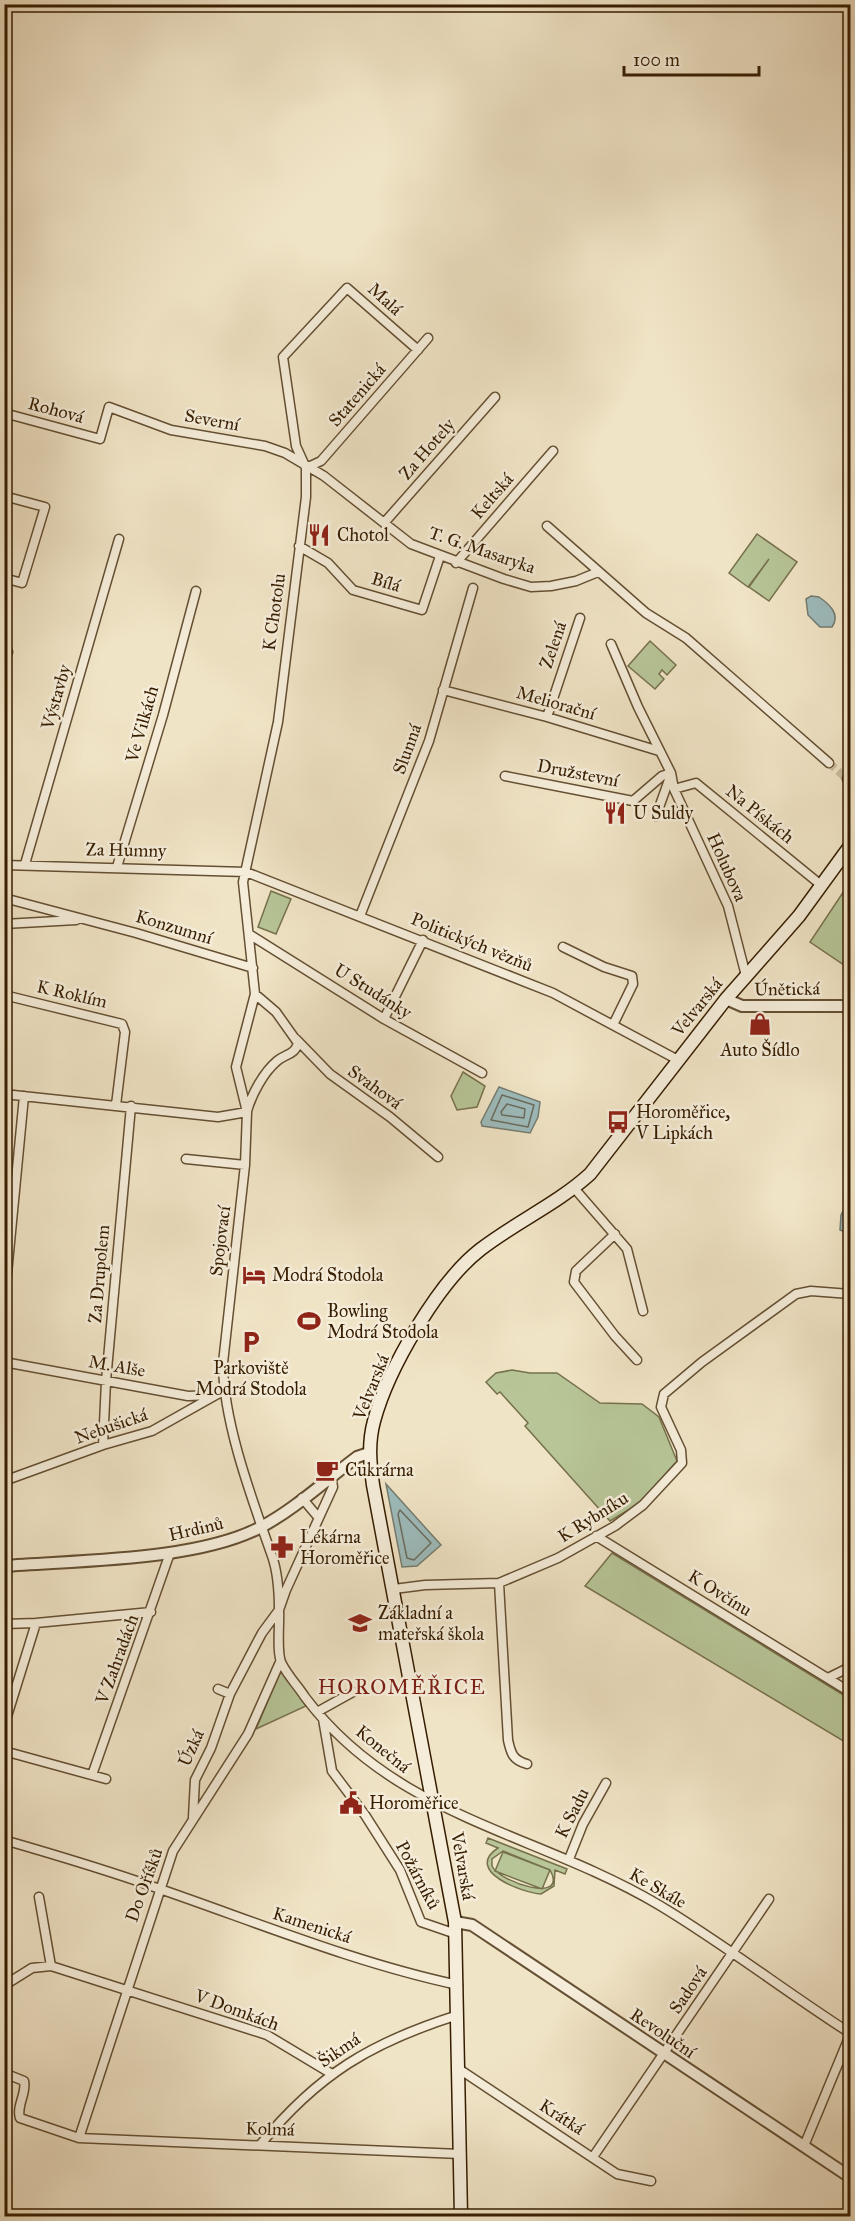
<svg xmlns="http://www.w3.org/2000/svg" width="855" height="2221" viewBox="0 0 855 2221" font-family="'IM FELL Great Primer',serif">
<rect width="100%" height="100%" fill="#f0e4c6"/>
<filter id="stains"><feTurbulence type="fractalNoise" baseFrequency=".00333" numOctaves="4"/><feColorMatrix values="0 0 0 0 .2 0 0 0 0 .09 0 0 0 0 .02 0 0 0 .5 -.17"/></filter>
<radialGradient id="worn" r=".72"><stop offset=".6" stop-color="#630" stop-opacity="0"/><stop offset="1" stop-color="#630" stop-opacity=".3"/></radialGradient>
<path fill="#b7c597" stroke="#76714c" stroke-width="1.5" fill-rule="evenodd" d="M757,534l40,28 -28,39 -20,-14 20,-28 -21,28 -19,-14z
M650,641l26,24 -9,10 -5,-5 -3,4 5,5 -9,10 -27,-23z
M850,882v87l-40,-27z
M271,891l20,8 -15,35 -18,-7z
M463,1072l22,14 -8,21 -20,3 -6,-14z
M512,1370l18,3h27l43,30 42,1 17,13 18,44 -37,42 -30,18 -85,-95 3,-3 -28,-31 -3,2 -11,-12 10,-9z
M612,1553l238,146v46l-265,-159z
M281,1670l25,36 -50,23z
M488,1838l79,31 -2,5 -10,-4 -1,16 -13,8c-18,-1 -78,-23 -43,-46l-12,-5zM503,1851l47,19 -47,-18 -8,19 47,18 8,-19c19,35 -51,12 -58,-4v-7z"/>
<path fill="#9dbcbd" stroke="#747c71" stroke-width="1.5" d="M811,596l8,1c10,7 22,17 13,30h-12l-12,-12 -2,-16z
M499,1087l41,15 -2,15 -8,16 -48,-7 -1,-4z
M850,1198v36l-10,-4 1,-15z
M386,1484l55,61 -24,21 -15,1z"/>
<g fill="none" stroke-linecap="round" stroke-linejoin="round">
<path stroke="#6a6c5e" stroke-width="1.5" d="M502,1095l32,10 -6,22 -37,-7z
M507,1104l18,5 -1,9 -22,-3 -1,-3z
M400,1510l31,33 -17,17 -7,-2 -9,-44z"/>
<path stroke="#cbbc9e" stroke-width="8" stroke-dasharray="8 4" stroke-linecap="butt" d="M829,763l18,16"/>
<g stroke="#644f32" stroke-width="11">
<path id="minor" d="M418,350l-71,-62 -64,69 13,89 10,22v29l-28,225 -35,160 12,112 -19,73 11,45 -2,53 -22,198c0,59 29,136 49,193 6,17 7,36 7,54 1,13 -3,44 3,54 6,12 16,22 23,33 91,121 231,135 354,208 65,39 127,87 191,128
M4,413l96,26 9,-32 62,23 94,16 20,7 39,23 87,68 93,35 27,8 20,-1 25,-5 22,-9
M306,468l15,-7 107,-123
M4,496l41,11 -23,76 -18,-5
M384,523l111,-126
M547,526l99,87 40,25 143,125
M299,546l29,17 25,27 69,20 18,-54
M456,563l97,-112
M611,644l27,63 33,66 3,16 54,117 18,70
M4,655l4,-3
M443,690l104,27 112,34
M547,717l33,-99
M505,776l128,25 29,-25 9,-3
M847,779l3,3
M674,789l22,-6 125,102
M656,816l15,-42
M25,864l94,-325
M4,865l242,7 307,121 125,67
M117,867l46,-152 33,-124
M4,898l132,35 117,35
M360,916l69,-175 44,-153
M4,924l72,-4
M249,934l135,85 98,54
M563,947l41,20 28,9 1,8 -20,41
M4,995l118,29 3,8 -9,73
M384,1019l39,-79
M296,1039l34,35 60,43 48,40
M4,1094l214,23 29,-5
M247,1111c5,-17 16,-38 30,-50 8,-7 18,-6 21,-18l-22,-31 -21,-18
M186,1159l59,6
M574,1188l53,61 16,62
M615,1234l-39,37 -2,11 41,54 22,24
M4,1305l20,-209
M4,1362l184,34 23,-1
M103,1445l3,-64 25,-275
M4,1481l99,-36 49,-14 71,-40
M302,1498l16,19
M596,1536l254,156
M499,1583l9,157c3,14 5,20 19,24
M394,1589l31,-4 74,-2 59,-25 57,-32 28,-21 39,-42 -1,-13 -20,-43 3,-13 38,-32 94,-68 15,-3 39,3
M4,1624l32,-1 115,-11
M828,1678l22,-11
M218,1689l12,5
M317,1712l36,-20
M323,1719l9,52 33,44 35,55 21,52 35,12
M4,1726l32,-103
M4,1751l102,28
M92,1775l78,-222
M193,1817l2,-37 16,-32 19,-54 32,-61 17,-23 7,-20 47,-103 -2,-12
M4,1840c52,15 103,30 153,48 99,34 198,75 301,97
M569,1859l14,-35 23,-41
M39,1897l12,69
M4,1982l4,1 24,-15 19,-2 216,69 65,39
M459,2069l158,105 34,7
M4,2073l20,8c3,12 -8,25 -4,37l59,20 381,16
M79,2138l94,-287 75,-117 32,-72
M260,2145c58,-71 112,-103 198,-130
M804,2146l46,-111
M593,2157l176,-258"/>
</g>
<g stroke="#644f32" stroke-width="14">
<path id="tertiary" d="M726,999l16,7h108
M4,1566c74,-6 193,-5 257,-39 34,-18 65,-47 96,-70l12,-4
M455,1922l17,3 378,252"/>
</g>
<g stroke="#361d00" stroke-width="15">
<path id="secondary" d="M461,2216l-6,-294 -82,-437c-3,-22 -5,-42 1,-64 14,-52 64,-139 107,-172 35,-27 76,-45 109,-75l136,-175 73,-83 51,-70"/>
</g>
<use href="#minor" stroke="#f5edda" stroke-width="8"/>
<use href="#tertiary" stroke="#f5edda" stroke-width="10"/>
<use href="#secondary" stroke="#f5edda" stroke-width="12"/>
</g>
<defs>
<g id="restaurant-bare" transform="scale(1.8)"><path d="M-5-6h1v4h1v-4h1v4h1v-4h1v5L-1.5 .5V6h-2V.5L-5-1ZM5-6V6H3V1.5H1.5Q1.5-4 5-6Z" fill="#8f2418" stroke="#f5edda" stroke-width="2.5" paint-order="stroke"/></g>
<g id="shop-bare" transform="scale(1.8)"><path d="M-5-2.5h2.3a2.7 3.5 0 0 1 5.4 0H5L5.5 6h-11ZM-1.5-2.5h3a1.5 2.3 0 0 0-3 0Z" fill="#8f2418" stroke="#f5edda" stroke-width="2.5" paint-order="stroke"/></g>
<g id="bus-bare" transform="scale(1.8)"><path d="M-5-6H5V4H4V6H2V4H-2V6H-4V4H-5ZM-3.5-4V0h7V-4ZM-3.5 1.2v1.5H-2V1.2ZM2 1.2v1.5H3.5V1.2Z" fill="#8f2418" stroke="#f5edda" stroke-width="2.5" paint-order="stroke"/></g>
<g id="hotel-bare" transform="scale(1.8)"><path d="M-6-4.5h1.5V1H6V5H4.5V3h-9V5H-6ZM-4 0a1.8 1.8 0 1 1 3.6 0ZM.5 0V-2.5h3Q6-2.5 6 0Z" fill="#8f2418" stroke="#f5edda" stroke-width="2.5" paint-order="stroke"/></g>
<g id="stadium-bare" transform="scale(1.8)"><path d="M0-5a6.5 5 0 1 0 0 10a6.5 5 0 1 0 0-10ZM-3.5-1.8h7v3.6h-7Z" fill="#8f2418" stroke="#f5edda" stroke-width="2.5" paint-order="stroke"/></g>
<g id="parking-bare" transform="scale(1.8)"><path d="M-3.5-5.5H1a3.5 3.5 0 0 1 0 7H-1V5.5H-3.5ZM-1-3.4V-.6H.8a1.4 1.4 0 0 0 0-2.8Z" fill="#8f2418" stroke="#f5edda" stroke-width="2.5" paint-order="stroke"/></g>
<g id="cafe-bare" transform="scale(1.8)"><path d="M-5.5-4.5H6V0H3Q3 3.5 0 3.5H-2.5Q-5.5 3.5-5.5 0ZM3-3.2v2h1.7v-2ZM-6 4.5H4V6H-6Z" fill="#8f2418" stroke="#f5edda" stroke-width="2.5" paint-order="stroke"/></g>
<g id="pharmacy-bare" transform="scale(1.8)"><path d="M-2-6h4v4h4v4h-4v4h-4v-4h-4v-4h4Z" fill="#8f2418" stroke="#f5edda" stroke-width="2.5" paint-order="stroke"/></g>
<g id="school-bare" transform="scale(1.8)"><path d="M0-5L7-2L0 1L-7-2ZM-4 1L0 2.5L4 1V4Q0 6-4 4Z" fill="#8f2418" stroke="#f5edda" stroke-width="2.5" paint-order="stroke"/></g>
<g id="civic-bare" transform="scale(1.8)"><path d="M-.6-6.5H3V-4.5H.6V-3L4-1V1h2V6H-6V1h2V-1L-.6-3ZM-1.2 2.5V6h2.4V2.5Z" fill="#8f2418" stroke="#f5edda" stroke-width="2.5" paint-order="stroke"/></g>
</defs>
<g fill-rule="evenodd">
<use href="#restaurant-bare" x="319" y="535"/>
<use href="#restaurant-bare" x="615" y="813"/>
<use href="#shop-bare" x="760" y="1024"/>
<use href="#bus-bare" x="618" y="1122"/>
<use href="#hotel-bare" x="254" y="1275"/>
<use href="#stadium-bare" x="309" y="1321"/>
<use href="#parking-bare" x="251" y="1342"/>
<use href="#cafe-bare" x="327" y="1470"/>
<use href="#pharmacy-bare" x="282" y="1547"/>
<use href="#school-bare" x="360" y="1623"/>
<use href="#civic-bare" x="351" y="1803"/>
</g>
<g text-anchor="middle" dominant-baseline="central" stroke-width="5" stroke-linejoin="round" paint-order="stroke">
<g font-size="18" fill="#361d00" stroke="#f5edda">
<text transform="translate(385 299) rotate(42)">Malá</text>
<text transform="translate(357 395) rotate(-49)">Statenická</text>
<text transform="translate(56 410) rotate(15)">Rohová</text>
<text transform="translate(212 420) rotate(10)">Severní</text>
<text transform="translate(427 449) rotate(-49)">Za Hotely</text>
<text transform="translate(492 496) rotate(-49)">Keltská</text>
<text transform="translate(482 550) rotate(19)">T. G. Masaryka</text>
<text transform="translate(386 582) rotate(17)">Bílá</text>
<text transform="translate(274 612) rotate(-82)">K Chotolu</text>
<text transform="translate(553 645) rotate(-71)">Zelená</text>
<text transform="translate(56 697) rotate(-74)">Výstavby</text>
<text transform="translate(556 703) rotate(16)">Meliorační</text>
<text transform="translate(142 724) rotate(-74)">Ve Vilkách</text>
<text transform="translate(407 749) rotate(-70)">Slunná</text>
<text transform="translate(578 773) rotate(11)">Družstevní</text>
<text transform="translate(760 814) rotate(39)">Na Pískách</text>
<text transform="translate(126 850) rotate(1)">Za Humny</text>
<text transform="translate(727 867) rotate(66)">Holubova</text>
<text transform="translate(174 927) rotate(17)">Konzumní</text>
<text transform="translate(472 942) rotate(22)">Politických vězňů</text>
<text transform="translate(787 989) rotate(-1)">Únětická</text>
<text transform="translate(373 991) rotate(32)">U Studánky</text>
<text transform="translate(72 994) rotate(13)">K Roklím</text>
<text transform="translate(697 1007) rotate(-51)">Velvarská</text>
<text transform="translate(375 1087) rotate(36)">Svahová</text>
<text transform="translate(220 1241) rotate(-83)">Spojovací</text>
<text transform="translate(99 1274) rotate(-85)">Za Drupolem</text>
<text transform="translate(117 1366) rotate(10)">M. Alše</text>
<text transform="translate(371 1387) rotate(-68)">Velvarská</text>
<text transform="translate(111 1426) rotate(-19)">Nebušická</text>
<text transform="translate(593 1517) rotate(-32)">K Rybníku</text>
<text transform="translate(196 1529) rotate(-13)">Hrdinů</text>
<text transform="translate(720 1593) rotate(32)">K Ovčínu</text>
<text transform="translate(117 1659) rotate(-70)">V Zahradách</text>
<text transform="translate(191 1748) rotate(-66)">Úzká</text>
<text transform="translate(383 1749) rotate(39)">Konečná</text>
<text transform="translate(572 1813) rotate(-63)">K Sadu</text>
<text transform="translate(463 1866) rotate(80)">Velvarská</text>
<text transform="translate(418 1875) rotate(62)">Požárníků</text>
<text transform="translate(144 1885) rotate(-70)">Do Oříšků</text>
<text transform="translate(658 1888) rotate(30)">Ke Skále</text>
<text transform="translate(312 1925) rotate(18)">Kamenická</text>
<text transform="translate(688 1990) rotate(-56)">Sadová</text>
<text transform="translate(237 2010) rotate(20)">V Domkách</text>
<text transform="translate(663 2033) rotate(34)">Revoluční</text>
<text transform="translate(339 2050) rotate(-34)">Šikmá</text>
<text transform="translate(562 2117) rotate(33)">Krátká</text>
<text transform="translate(270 2129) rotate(2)">Kolmá</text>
</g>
<g font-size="18" fill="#361d00" stroke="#f5edda" text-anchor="start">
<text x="337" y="535">Chotol</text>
<text x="633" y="813">U Suldy</text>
<text x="760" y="1050" text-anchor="middle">Auto Šídlo</text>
<text x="636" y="1112">Horoměřice,<tspan x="636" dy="21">V Lipkách</tspan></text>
<text x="272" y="1275">Modrá Stodola</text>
<text x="327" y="1311">Bowling<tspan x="327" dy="21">Modrá Stodola</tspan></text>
<text x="251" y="1368" text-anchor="middle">Parkoviště<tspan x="251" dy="21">Modrá Stodola</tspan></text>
<text x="345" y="1470">Cukrárna</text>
<text x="300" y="1537">Lékárna<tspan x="300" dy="21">Horoměřice</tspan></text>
<text x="378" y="1613">Základní a<tspan x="378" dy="21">mateřská škola</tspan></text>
<text x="369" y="1803">Horoměřice</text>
</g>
<g font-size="21" letter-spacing="1.5" fill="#7a1f14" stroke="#f5edda">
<text x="402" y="1687">HOROMĚŘICE</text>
</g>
</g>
<rect width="855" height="2221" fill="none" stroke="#f0e4c6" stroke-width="24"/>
<rect x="6" y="6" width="843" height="2209" fill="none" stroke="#361d00" stroke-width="3"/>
<rect x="12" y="12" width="831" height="2197" fill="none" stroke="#361d00" stroke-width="1.5"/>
<path d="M624 66v9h135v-9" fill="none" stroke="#361d00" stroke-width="3"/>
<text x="633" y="66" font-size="18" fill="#361d00" stroke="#f5edda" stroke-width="4.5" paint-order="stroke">100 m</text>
<rect width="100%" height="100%" filter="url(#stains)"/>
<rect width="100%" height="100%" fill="url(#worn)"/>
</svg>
